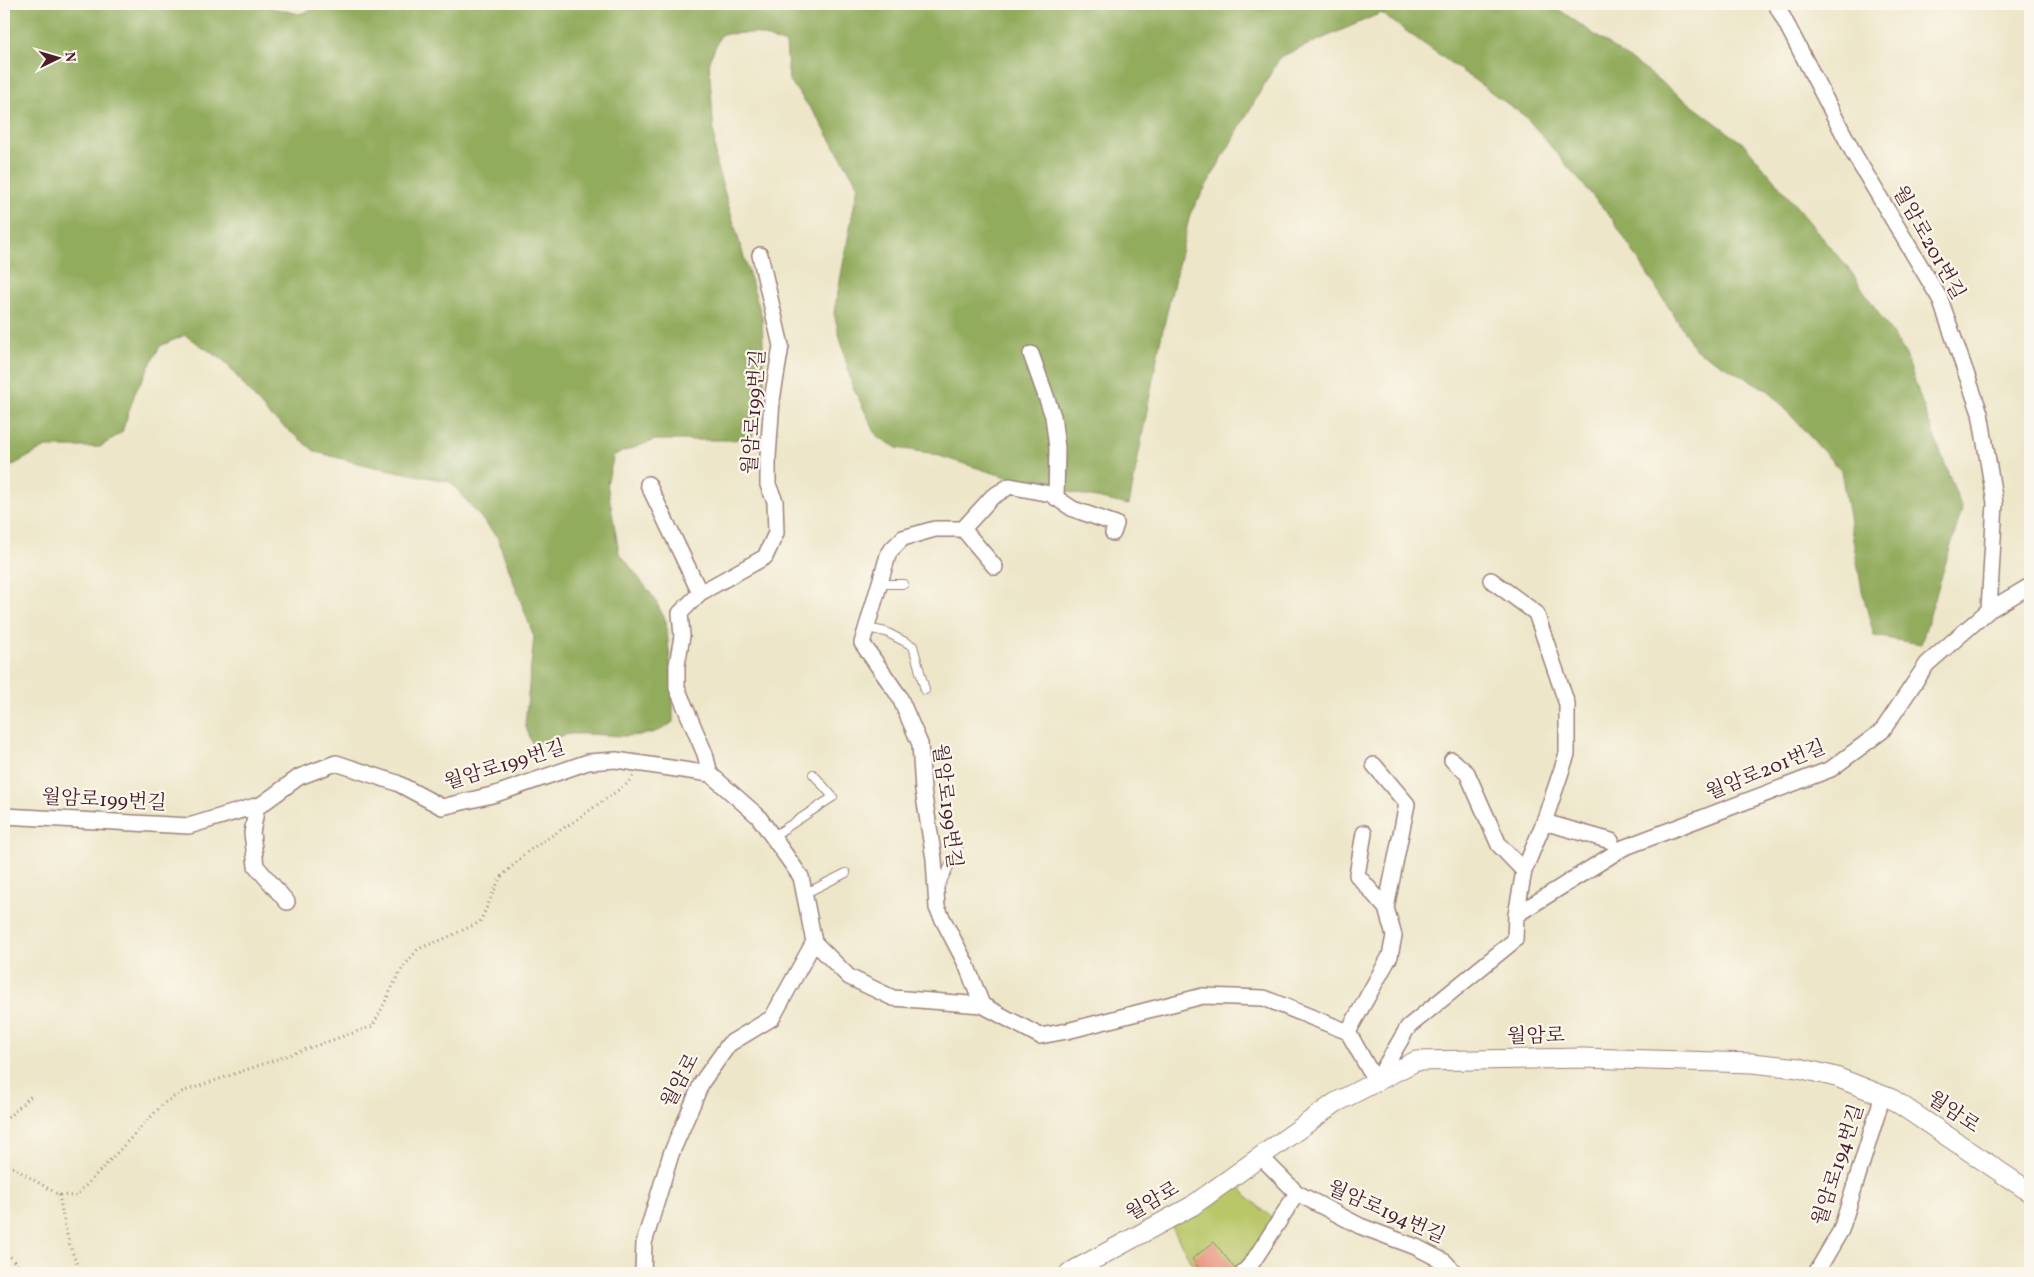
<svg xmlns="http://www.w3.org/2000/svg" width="2034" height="1277" viewBox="0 0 2034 1277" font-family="Vollkorn,'Noto Serif KR',serif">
<rect width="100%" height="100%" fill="#fbf7ec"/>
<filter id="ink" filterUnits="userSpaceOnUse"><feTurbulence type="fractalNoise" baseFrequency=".02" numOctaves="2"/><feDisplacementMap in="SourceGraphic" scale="10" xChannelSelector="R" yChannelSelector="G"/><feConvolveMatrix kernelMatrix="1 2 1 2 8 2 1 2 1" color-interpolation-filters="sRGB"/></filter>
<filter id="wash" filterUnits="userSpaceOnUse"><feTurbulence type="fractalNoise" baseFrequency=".0096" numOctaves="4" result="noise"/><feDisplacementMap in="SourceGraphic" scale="20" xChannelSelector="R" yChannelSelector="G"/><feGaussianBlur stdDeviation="1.12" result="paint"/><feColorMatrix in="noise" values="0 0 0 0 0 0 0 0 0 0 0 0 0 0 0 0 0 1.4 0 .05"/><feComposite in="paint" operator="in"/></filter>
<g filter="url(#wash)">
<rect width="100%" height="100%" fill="#ede6c9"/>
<path fill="#b9c769" stroke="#82734a" d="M1232,1178l19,22 27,23 -35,50h-43l-10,-13 -22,-40z"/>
<path fill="#92ac5d" stroke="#6e6644" d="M4,4h252l43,10 31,-10h1221l94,66 100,75 107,128 54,82 19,57 37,97 -41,135 -47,-8 -12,-46 -21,-119 -72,-80 -73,-41 -83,-130 -87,-103 -145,-104 -101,44 -90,157 -30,128 -31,163 -107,-23 -92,-29 -33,-5 -20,-12 -25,-51 -18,-72 24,-128 -39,-65 -30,-40 -3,-36 -31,-11 -34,1 -12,27 7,103 46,153 3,86 -14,35 -21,2h-75l-41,15 -7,29 12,68 35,46 12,23 7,72v29c-27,23 -70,10 -102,12 -13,1 -26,8 -38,11l-8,-20 9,-88 -37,-100 -46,-55 -81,-16 -54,-14 -48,-38 -45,-54 -38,-25 -25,11 -25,47 -13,39 -22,15h-54l-42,23z"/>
<g id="blocks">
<path fill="#e9937f" d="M1214,1242l21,27 -1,4h-31l-11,-14z"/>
</g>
</g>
<g filter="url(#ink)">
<use href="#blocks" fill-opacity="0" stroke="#9c827a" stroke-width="1"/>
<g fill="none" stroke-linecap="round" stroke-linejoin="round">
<g stroke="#9c827a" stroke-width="10">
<path id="service" d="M880,584h24
M867,628l19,4 27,14 12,44
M772,837l61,-40 -20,-23
M939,888l19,-40
M804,894l42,-21"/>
</g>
<g stroke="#9c827a" stroke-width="18">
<path id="minor" d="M1776,4l78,150 86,145 40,114 15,90 -6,107
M1031,354l22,62 4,32 -1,50
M648,484l52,109 -20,20 2,23 -5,29v23l28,66 5,20
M963,529l29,-32 18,-11 40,8 23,15 43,15 -3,9
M1491,580l45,33 31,91v50l-23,68
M700,593l65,-36 11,-24 -1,-32 -7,-16v-28l4,-57 9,-54 -21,-91
M1452,760l15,13 32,72 25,26 -8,44
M1374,765l33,39 -21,104
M257,806l-5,27 4,33 31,36
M4,816l185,10 73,-22 37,-27 37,-14 61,20 45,24 54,-13 92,-32 28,-2 94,14 48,42 43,61 13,65 35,35 44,21 89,7 58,31 27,-5 136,-35 61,2 84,34 28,50
M1524,871l20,-49 67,19
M982,1005l-16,-41 -29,-56 -3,-49 -11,-69 -3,-46 -21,-48 -37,-53 27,-91 14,-14 32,-9h28l32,38
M1348,1032l42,-76 4,-20 -8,-28 -29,-33 7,-42
M1376,1082l32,-55 107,-87 1,-25 107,-67 208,-79 51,-38 45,-67 62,-54 41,-24
M1297,1193l63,33 56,21 29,15 10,11
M643,1273l1,-30 27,-89 31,-72 27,-38 43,-26 42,-76
M1243,1273l9,-10 45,-70 -36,-36
M1816,1273l25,-43 42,-135"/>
</g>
<g stroke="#9c827a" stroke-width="21">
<path id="tertiary" d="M1069,1273l123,-67 143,-103 81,-42 167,-3 169,5 47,5 37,9 56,22 138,93"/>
</g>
<path stroke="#9c827a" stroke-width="3" stroke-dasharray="1 4" stroke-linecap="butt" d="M4,1121l28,-26
M4,1162l55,33 17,1 88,-93 18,-11 191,-66 28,-56 17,-21 28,-11 34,-16 20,-44 28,-27 48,-31 51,-36 6,-8
M59,1195c5,27 9,54 23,78
M4,1249l20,24"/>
<use href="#service" stroke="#fff" stroke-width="8"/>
<use href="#minor" stroke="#fff" stroke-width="15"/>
<use href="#tertiary" stroke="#fff" stroke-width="19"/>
</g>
</g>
<g text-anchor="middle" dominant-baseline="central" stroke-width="4.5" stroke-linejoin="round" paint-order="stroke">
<g font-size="20" fill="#4a1f2b" stroke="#fbf7ec">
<text transform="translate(1928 243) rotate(61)">월암로201번길</text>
<text transform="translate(755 412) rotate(-86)">월암로199번길</text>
<text transform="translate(505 766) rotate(-17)">월암로199번길</text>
<text transform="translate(1766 771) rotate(-22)">월암로201번길</text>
<text transform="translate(104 801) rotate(3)">월암로199번길</text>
<text transform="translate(946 806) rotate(83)">월암로199번길</text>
<text transform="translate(1536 1037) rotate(-1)">월암로</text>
<text transform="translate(681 1081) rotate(-62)">월암로</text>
<text transform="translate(1953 1113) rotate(34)">월암로</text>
<text transform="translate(1839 1165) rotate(-72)">월암로194번길</text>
<text transform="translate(1153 1202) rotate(-30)">월암로</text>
<text transform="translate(1386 1213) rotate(24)">월암로194번길</text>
</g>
</g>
<rect width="2034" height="1277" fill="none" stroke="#fbf7ec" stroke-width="20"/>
<g transform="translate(58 58) rotate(85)" stroke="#fbf7ec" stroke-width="4" paint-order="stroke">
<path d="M0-4L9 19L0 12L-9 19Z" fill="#4a1f2b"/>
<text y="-8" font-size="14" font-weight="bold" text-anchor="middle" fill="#4a1f2b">N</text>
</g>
</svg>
